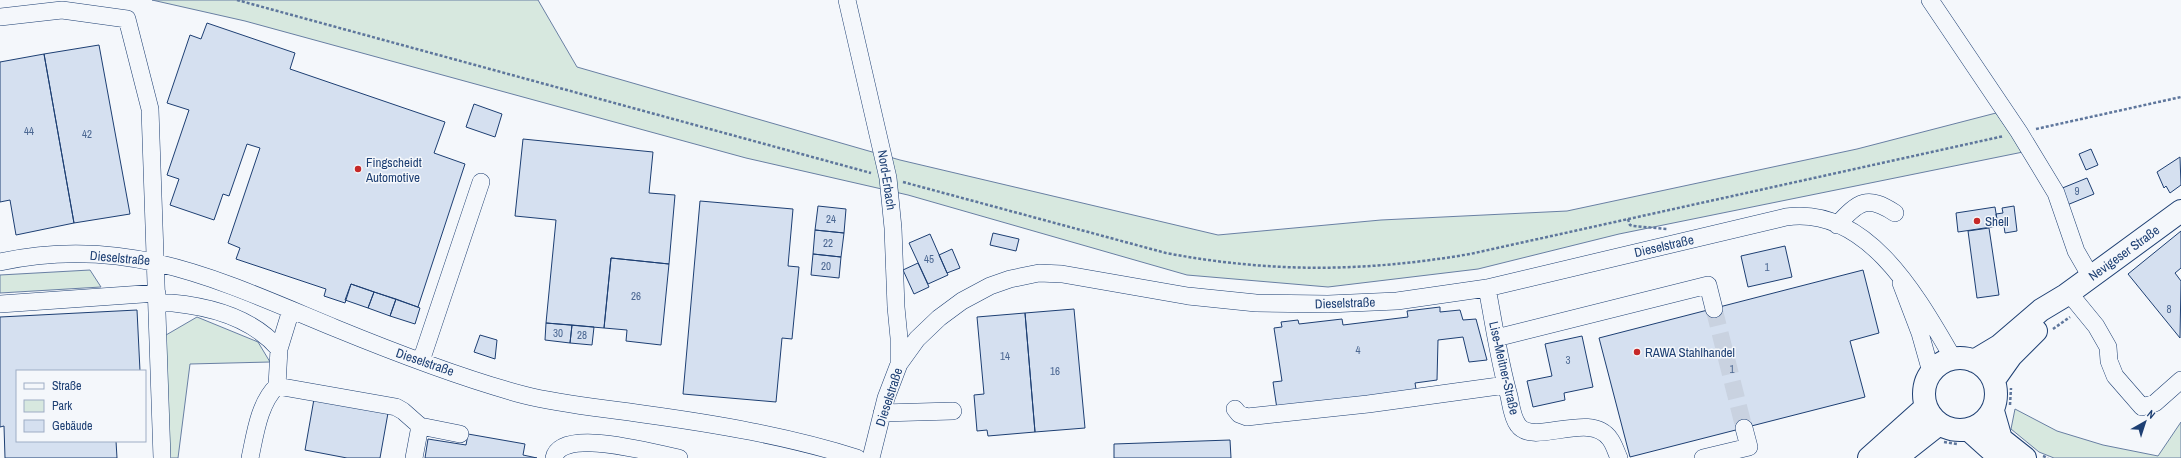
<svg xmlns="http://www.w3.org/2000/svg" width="2181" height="458" viewBox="0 0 2181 458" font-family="'Archivo Narrow',sans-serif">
<rect width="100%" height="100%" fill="#f4f7fb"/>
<path fill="#d7e8df" stroke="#687fa3" d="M152,0h386l39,67 323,93 318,75 163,-15 186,-9 290,-62 139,-36 27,39 -404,82 -141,35 -150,18 -141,-12 -279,-80 -162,-37 -501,-137z
M90,270l11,17 -101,6v-18z
M197,317l61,25 12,20 -80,2 -12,94h-16l-8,-116z
M2015,409l42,22 46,14 55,11 23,-34v36h-127l-15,-6 -28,-23z"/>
<path fill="#d5e0f0" stroke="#1d3f73" d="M207,23l88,30 -5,16 155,53 -11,31 31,11 -47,143 -67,-23 -6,19 -21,-7 2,-7 -90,-30 4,-11 -12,-5 32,-95 -13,-4 -18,52 -6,-2 -9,26 -44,-15 9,-26 -12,-4 22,-65 -22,-7 23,-68 11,4z
M99,45l31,169 -56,9 -30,-169z
M44,54l30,169 -58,12 -6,-35 -10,2v-140z
M474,104l28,10 -7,23 -29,-10z
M523,139l130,13 -4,41 26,2 -6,69 -58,-6 -7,70 -58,-5 10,-103 -41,-4z
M2091,149l7,16 -12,5 -7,-16z
M2180,157l1,28 -11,8 -4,-7 -2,2 -7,-16z
M2087,178l7,16 -27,11 -7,-16z
M700,201l93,8 -5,57 11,1 -7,72 -10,-1 -6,64 -93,-8z
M818,206l28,3 -2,24 -29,-3z
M2014,206l3,25 -12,2 -1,-7h-6l-2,-12 7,-1 -1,-5z
M1995,207l3,19 -40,6 -2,-19z
M1989,228l10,67 -22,3 -9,-67z
M815,230l29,3 -3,24 -28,-3z
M2181,231v37l-6,5 6,8 -1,57 -52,-64z
M993,233l26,6 -3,12 -26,-6z
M930,234l18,41 -20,9 -19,-41z
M1785,246l7,31 -44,10 -7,-31z
M952,249l8,19 -13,5 -8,-18z
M813,254l28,3 -2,21 -28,-3z
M611,258l58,6 -8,81 -35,-4 1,-11 -23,-2z
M918,263l11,24 -15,7 -11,-24z
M1863,270l16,63 -29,8 15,56 -235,60 -31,-119z
M351,284l23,8 -6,16 -23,-8z
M374,292l22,7 -6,17 -22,-8z
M396,299l24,9 -5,16 -25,-8z
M1440,307v5l20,-2 3,10 13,-1 11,41 -18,2 -6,-25 -25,3 -1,40 -22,3 2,12 -140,14 -4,-27 9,-1 -8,-53 8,-1 -1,-5 17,-2 1,4 43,-5 1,6 65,-8 -1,-6z
M1074,309l11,119 -50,4 -10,-119z
M137,310l3,61h-123v70h99l1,17h-112l-1,-32 -4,1v-110z
M1025,313l10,119 -47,4 -1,-6 -10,1 -3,-36 10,-1 -7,-77z
M546,323l26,2 -2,18 -25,-3z
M572,325l22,2 -2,18 -22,-2z
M480,335l17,5 -2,19 -21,-7z
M1582,336l11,51 -29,6 1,7 -32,7 -6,-26 25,-5 -7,-32z
M314,399l74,14 -8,45h-33l-42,-8z
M468,434l57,10 -2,11 14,3h-112l3,-19 38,6z
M1230,440l1,18h-117v-14z"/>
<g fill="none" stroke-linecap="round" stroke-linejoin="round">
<path stroke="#c9d2e0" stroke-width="17" stroke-dasharray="17 8" stroke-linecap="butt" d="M1714,309l30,119"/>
<g stroke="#1d3f73" stroke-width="18">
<path id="minor" d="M847,0l41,178 5,50 3,79 3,31v26
M1930,0l89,132 37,61 20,58 15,26
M0,17l62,-7 65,9 23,90 12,349
M1837,225c22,-24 30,-30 58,-12
M0,262c128,-28 221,19 335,66 61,25 125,50 189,67 39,10 80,13 119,19 73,10 144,22 214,44
M1901,283l19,50 11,39
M1487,288c7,36 12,73 22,108 2,9 3,21 9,29 15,22 72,-15 92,14 4,5 6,13 9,19
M2069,293l27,33 12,21 1,14 6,15 27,31 13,-4 26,-23
M157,302c44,2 92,12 122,47l-2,37 119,21 7,4 17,15
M0,304l157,-11
M1496,338l212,-53 6,24
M279,349l12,-39
M421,361l60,-179
M1235,409l4,5 8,3 121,-13 138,-19
M882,413l71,-2
M250,458c5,-23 9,-55 27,-72
M414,458l6,-32 40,8
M554,458c7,-32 102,-4 125,0
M871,458l15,-60 13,-34 18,-25 22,-21 23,-17 28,-15 20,-7 29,-6 23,1 126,22 68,7 72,1 69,-3 90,-13 299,-71c82,-12 133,83 167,141
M1703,458l46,-11 -5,-19"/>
</g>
<g stroke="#1d3f73" stroke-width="24">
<path id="major" d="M1924 394a36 36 0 1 1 72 0a36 36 0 1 1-72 0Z
M1974,361l25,-15 42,-36 25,-15 115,-84
M1994,380l17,-24 25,-25
M1993,411l8,28 24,19
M1969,430l31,28
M1869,458l57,-51
M1896,458l43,-34"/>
</g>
<path stroke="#5e769c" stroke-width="2.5" stroke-dasharray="3 2" stroke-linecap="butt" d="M237,0l634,173
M2036,129l145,-32
M903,182l263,71c106,20 198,19 304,1l534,-118
M1628,219l2,6 3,1 34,3
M2053,329l17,-12
M2010,405l1,-17
M1944,442l13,2
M2043,456l5,2"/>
<use href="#minor" stroke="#f4f7fb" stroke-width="17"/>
<use href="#major" stroke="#f4f7fb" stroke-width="22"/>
</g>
<g fill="#c62828" stroke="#f4f7fb" stroke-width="1.5">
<circle cx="358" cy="169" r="4"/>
<circle cx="1977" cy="221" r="4"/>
<circle cx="1637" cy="352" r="4"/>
</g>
<g text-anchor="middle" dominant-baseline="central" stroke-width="3" stroke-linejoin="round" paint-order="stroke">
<g font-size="11" fill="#4b6792">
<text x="29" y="131">44</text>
<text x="87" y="134">42</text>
<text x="2077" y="191">9</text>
<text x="831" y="219">24</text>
<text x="828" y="243">22</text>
<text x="929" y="259">45</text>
<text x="826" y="266">20</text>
<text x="1767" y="267">1</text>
<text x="636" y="296">26</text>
<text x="2169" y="309">8</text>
<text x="558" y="333">30</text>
<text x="582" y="335">28</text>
<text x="1358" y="350">4</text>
<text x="1005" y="356">14</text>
<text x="1568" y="360">3</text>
<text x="1732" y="369">1</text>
<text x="1055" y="371">16</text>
</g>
<g font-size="13" fill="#1d3f73" stroke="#f4f7fb" text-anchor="start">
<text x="366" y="162">Fingscheidt<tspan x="366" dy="15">Automotive</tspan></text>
<text x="1985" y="221">Shell</text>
<text x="1645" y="352">RAWA Stahlhandel</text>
</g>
<g font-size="13" fill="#1d3f73" stroke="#f4f7fb">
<text transform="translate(887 180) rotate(81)">Nord-Erbach</text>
<text transform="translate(1664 246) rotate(-13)">Dieselstraße</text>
<text transform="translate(2124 253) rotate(-36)">Nevigeser Straße</text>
<text transform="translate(120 258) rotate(5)">Dieselstraße</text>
<text transform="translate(1345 303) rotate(-2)">Dieselstraße</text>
<text transform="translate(425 362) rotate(19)">Dieselstraße</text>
<text transform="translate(1504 368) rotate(77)">Lise-Meitner-Straße</text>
<text transform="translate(889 397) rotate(-72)">Dieselstraße</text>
</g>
</g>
<rect x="16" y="370" width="130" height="72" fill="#f4f7fb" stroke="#9eadc5"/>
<rect x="24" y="383" width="20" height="6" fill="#f4f7fb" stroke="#9eadc5"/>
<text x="52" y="390" font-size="12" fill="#1d3f73">Straße</text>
<rect x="24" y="400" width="20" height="12" fill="#d7e8df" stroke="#9eadc5"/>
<text x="52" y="410" font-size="12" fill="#1d3f73">Park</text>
<rect x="24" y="420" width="20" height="12" fill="#d5e0f0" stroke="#9eadc5"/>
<text x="52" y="430" font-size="12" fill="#1d3f73">Gebäude</text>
<g transform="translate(2145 422) rotate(39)" stroke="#f4f7fb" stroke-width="3" paint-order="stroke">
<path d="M0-3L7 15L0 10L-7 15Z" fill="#1d3f73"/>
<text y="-6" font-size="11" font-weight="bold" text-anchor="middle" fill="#1d3f73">N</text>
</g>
</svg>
